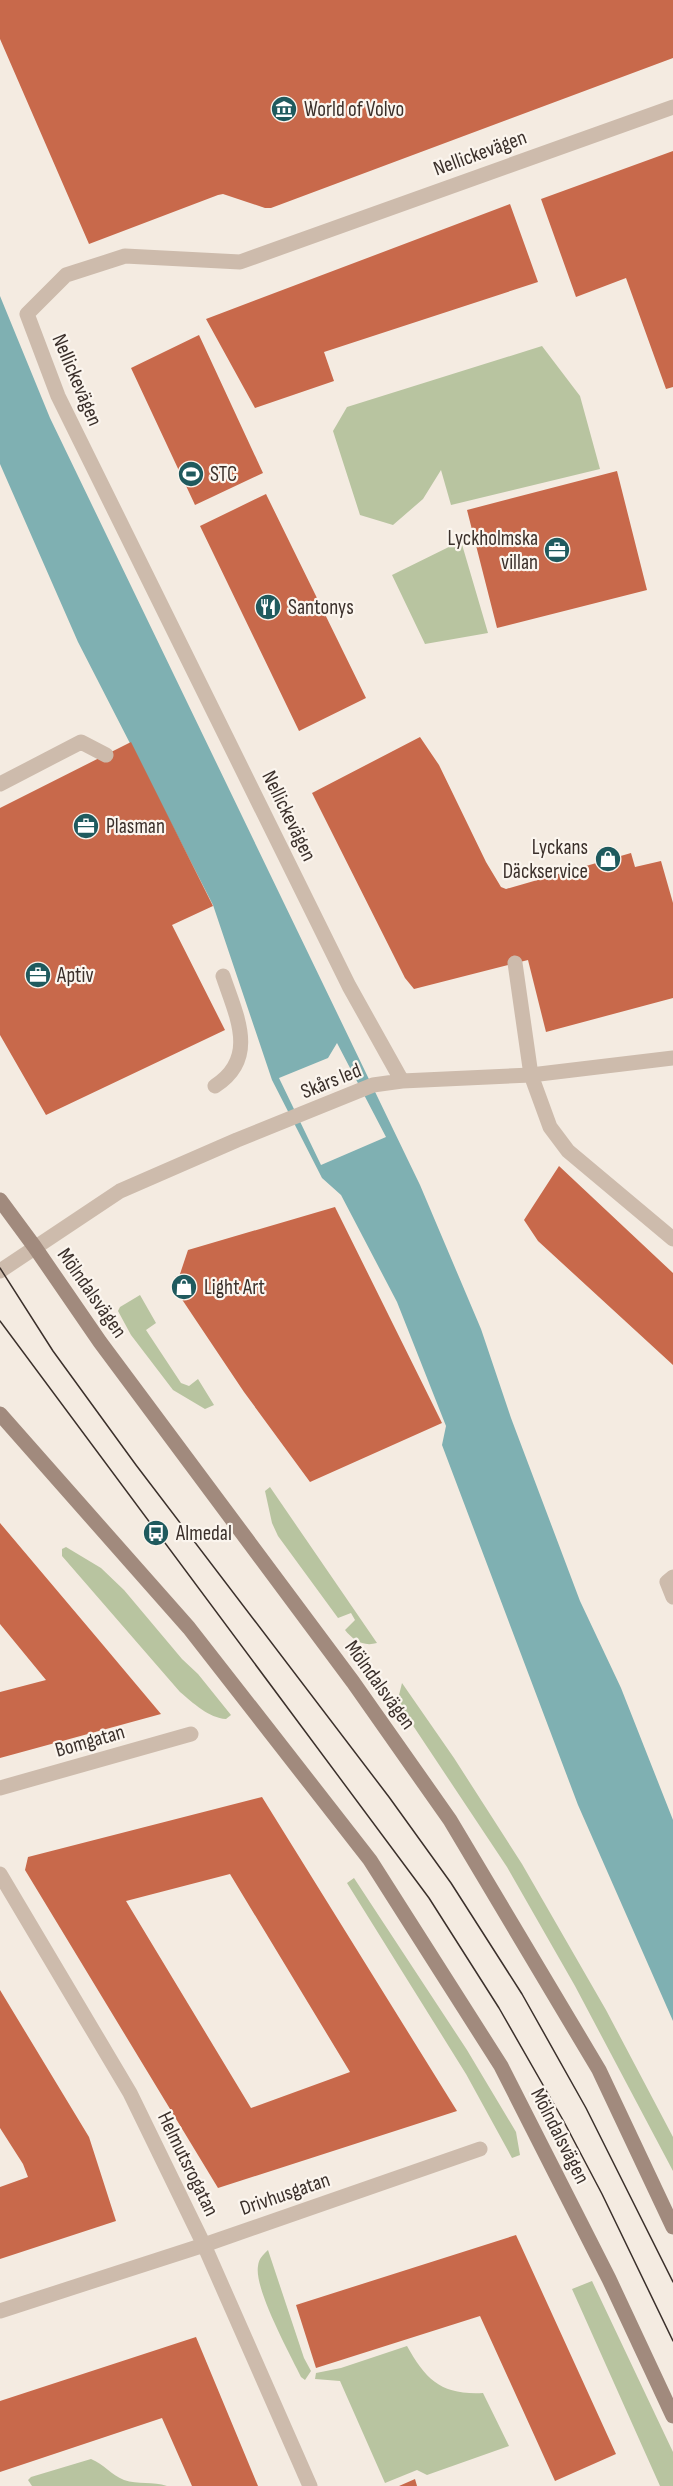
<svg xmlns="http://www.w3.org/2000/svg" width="673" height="2486" viewBox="0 0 673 2486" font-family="'Sofia Sans Condensed',sans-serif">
<rect width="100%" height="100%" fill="#f4ebe1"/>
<path fill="#b8c4a0" d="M542,346l38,50 20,73 -149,36 -10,-35 -18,29 -30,26 -33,-10 -27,-84 14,-24z
M461,541l27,92 -63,11 -33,-69z
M140,1295l16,28 -10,7 35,53 8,3 9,-7 16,26 -9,4 -32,-19 -42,-55 -13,-24 2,-4z
M270,1487l107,156c-14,4 -24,-3 -32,-13l10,-10 -4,-7 -13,5 -60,-82 -6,-13 -7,-32z
M66,1547l35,21 23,22 58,69 16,15 33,41 -5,4c-17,-1 -33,-16 -46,-27l-118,-136v-7z
M402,1683l52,75 68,106 84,146 67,127v34l-98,-185 -68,-119 -105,-158 -3,-14z
M354,1878l113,172 49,82 4,23 -8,3 -46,-84 -119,-191z
M268,2250l36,108 7,13 -6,9 -4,-3c-11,-23 -47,-88 -43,-111 1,-8 5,-11 10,-16z
M592,2281l81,171v34h-13l-88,-197z
M407,2346c19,34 34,49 76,47l26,53 -82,29 -10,-5 -32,13 -45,-102 -25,-2 1,-6 25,-5z
M91,2459c13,5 20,16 33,21 14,5 29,1 43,6h-135l-4,-6 3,-3z"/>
<path fill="#7fb0b2" d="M0,296l50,122 370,767 61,144 30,89 69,183 41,87 52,132v201l-95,-216 -136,-360 4,-19 -49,-124 -56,-107 -19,-17 -50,-98 -59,-175 -135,-263 -78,-178z"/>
<path fill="#f4ebe1" d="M337,1043l49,94 -65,28 -42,-87 49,-20z"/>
<path fill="#c8694b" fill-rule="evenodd" d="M0,0h673v58l-402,150h-6l-42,-14 -5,1 -129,49 -89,-205z
M673,151v236l-7,2 -40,-111 -50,19 -35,-98z
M510,204l28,78 -214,70 10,29 -79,27 -49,-89z
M199,335l64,138 -68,32 -64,-137z
M617,471l30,119 -150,38 -30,-118z
M266,494l100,204 -67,33 -99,-205z
M420,737l19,28 47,97 15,25 5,2 125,-36 4,14 26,-6 12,42v95l-127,34 -18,-72 -114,29 -9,-11 -93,-185z
M131,742l82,164 -41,19 53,105 -179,85 -46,-80v-227z
M559,1166l114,107v92l-135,-124 -14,-21z
M335,1207l107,216 -132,59 -66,-90 -69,-103 13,-39z
M0,1523l98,116 63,75 -161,44v-66l46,-12 -46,-56z
M262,1797l195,314 -239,77 -193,-318 3,-13zM230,1874l120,198 -99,36 -125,-207z
M0,1990l89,147 27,84 -116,38v-72l28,-10 -5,-13 -23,-36z
M516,2235l100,219 -61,27 -75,-165 -164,52 -20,-63z
M196,2337l62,149h-66l-30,-68 -162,54v-71z
M415,2479l2,7h-18z"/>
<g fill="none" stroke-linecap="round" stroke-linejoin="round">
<path stroke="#cdbbac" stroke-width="15" d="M0,784l81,-42 25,13
M515,963l16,112
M215,1086c44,-28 21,-71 8,-110
M673,1577l-6,5 6,15"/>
<path stroke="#cdbbac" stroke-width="15" d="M531,1075l19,52 18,24 105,88
M402,1081l-53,-95 -291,-590 -31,-82 39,-39 59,-19 115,6 433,-155
M0,1271l120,-80 117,-51 136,-55 29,-4 129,-6 142,-17
M0,1788l191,-54
M0,1874l130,219 74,152 106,241
M0,2311l204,-66 276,-96"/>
<path stroke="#a18a7d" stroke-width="15" d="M0,1200l34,46 66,96 253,340 97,138 149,250 74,157
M0,1414l189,214 181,232 131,206 108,213 64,137"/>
<path stroke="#3b302b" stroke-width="1.5" d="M0,1268l53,83 83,114 253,332 62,86 71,111 64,114 87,174
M0,1321l429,577 70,110 64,112 39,74 71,147"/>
</g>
<defs>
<g id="museum-disc" transform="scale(1.35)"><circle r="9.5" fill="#1f5a5e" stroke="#fbf5ee"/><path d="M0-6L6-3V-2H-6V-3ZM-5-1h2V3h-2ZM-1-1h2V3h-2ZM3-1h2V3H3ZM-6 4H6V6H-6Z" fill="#fff"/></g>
<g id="stadium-disc" transform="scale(1.35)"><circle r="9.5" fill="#1f5a5e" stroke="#fbf5ee"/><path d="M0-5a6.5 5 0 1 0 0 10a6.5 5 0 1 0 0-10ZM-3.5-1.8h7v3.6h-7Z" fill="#fff"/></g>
<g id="office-disc" transform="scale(1.35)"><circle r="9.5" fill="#1f5a5e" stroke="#fbf5ee"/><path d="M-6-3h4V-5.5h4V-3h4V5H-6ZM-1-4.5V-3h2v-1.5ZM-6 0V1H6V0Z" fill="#fff"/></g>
<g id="restaurant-disc" transform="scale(1.35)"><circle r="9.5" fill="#1f5a5e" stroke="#fbf5ee"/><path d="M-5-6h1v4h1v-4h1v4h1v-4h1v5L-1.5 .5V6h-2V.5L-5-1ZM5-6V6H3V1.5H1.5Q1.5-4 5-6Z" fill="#fff"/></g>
<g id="shop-disc" transform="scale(1.35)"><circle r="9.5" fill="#1f5a5e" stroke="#fbf5ee"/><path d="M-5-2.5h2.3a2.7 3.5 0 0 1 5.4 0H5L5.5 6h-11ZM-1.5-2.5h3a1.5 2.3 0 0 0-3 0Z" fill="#fff"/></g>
<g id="bus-disc" transform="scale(1.35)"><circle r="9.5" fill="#1f5a5e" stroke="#fbf5ee"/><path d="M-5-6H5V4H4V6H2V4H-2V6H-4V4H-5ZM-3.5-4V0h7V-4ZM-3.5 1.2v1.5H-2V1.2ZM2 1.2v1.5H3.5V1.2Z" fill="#fff"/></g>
</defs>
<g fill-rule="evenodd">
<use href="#museum-disc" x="284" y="109"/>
<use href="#stadium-disc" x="191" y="474"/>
<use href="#office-disc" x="557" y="550"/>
<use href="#restaurant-disc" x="268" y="607"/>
<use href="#office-disc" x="86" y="826"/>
<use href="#shop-disc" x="608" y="859"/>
<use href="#office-disc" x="38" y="975"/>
<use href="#shop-disc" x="184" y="1287"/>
<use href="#bus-disc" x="156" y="1533"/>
</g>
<g text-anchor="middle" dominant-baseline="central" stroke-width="4.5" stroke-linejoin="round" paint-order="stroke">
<g font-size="21" fill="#3b302b" stroke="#fbf5ee" text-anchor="start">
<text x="304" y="109">World of Volvo</text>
<text x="210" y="474">STC</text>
<text x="538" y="538" text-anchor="end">Lyckholmska<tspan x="538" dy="24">villan</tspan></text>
<text x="288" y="607">Santonys</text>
<text x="106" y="826">Plasman</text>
<text x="588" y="847" text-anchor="end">Lyckans<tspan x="588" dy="24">Däckservice</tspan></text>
<text x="57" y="975">Aptiv</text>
<text x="204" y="1287">Light Art</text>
<text x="176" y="1533">Almedal</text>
</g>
<g font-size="21" fill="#3b302b" stroke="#fbf5ee">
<text transform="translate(480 153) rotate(-20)">Nellickevägen</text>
<text transform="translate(77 380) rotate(67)">Nellickevägen</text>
<text transform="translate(289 816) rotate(64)">Nellickevägen</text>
<text transform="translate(331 1081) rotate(-22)">Skårs led</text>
<text transform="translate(92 1293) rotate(55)">Mölndalsvägen</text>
<text transform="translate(380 1685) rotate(54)">Mölndalsvägen</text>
<text transform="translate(90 1741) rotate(-16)">Bomgatan</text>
<text transform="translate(560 2136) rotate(63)">Mölndalsvägen</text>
<text transform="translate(188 2164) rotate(64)">Helmutsrogatan</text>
<text transform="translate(285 2194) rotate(-19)">Drivhusgatan</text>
</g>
</g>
</svg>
